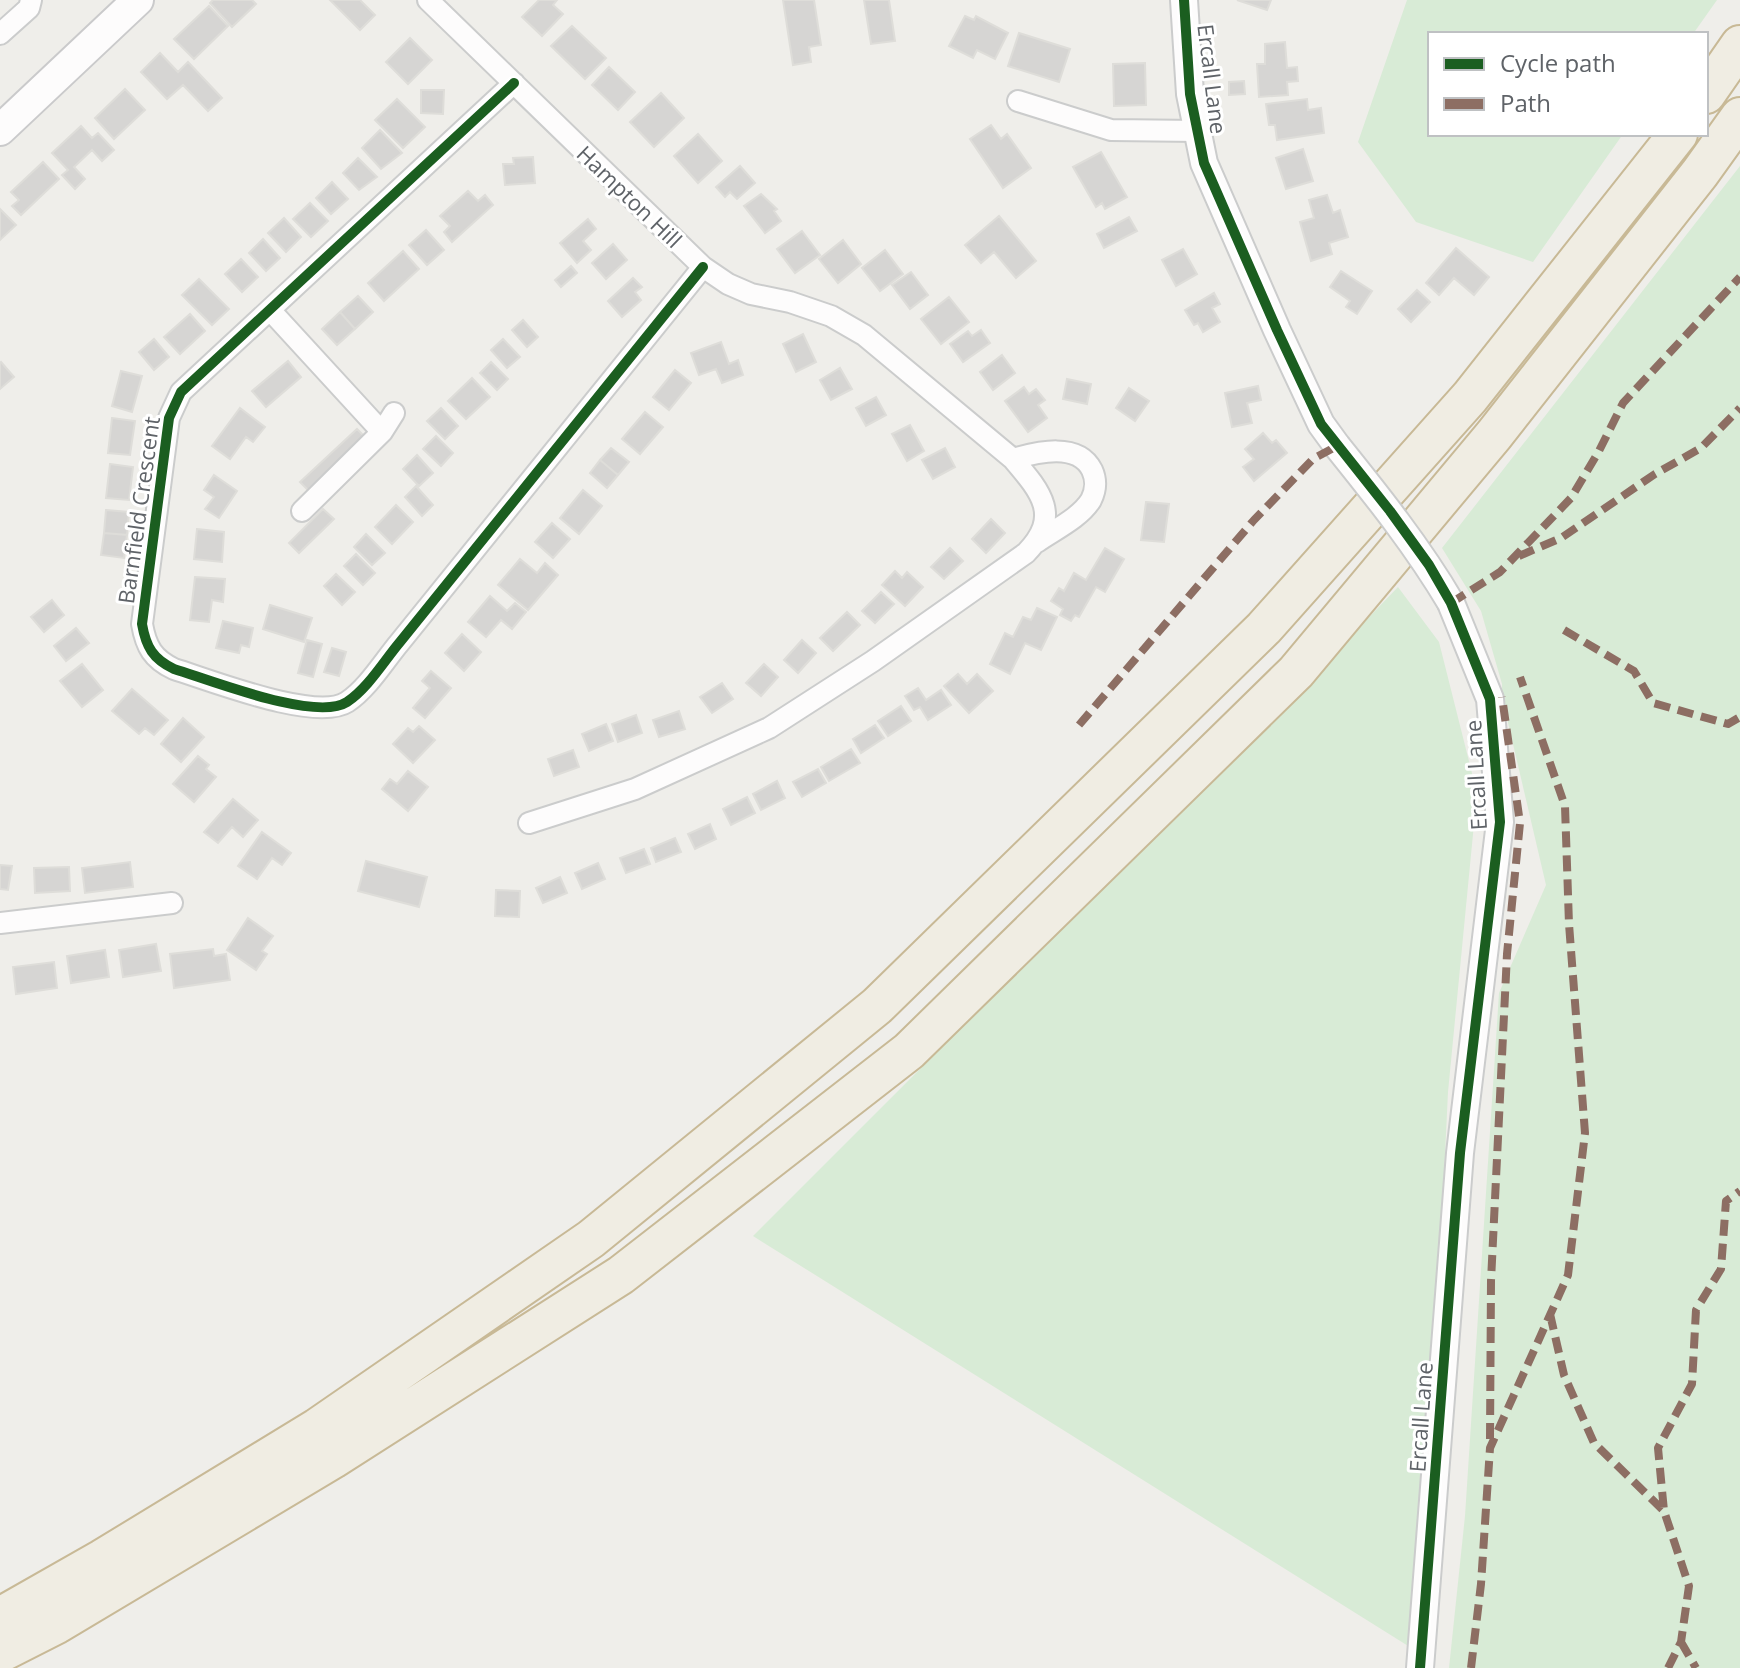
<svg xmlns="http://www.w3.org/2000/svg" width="1740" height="1668" viewBox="0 0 1740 1668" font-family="'Open Sans',sans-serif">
<rect width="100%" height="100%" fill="#efeeea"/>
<path fill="#d8ebd6" d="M1407,0h310l-24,34h-263v100h193l-90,128 -117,-40 -58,-80z
M1740,166v1502h-291l16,-152 34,-523 47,-108 -44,-188v-13l-21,-73 -39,-63z
M1398,587l41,55 38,151 -29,299 -27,562 -668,-418 543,-543z"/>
<path fill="#d6d5d3" stroke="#deddd9" stroke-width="2" d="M213,0h39l4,4 -24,23 -22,-24z
M330,0h30l15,15 -15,15z
M539,0h18l-4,5 10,9 -21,22 -20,-19z
M783,0h31l7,45 -12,2 2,15 -18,3z
M864,0h25l6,41 -24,3z
M1237,0h34l-4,10z
M209,6l19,20 -34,33 -20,-20z
M965,16l9,4 2,-4 32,17 -13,26 -18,-9 -4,8 -24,-12z
M572,26l34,32 -21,21 -34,-33z
M1019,33l51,16 -11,33 -51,-16z
M410,38l22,22 -24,24 -22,-22z
M1285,42l2,26 10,-1 1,14 -11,1 1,13 -29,2 -2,-33h8v-20z
M160,53l18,19 10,-10 34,36 -14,13 -25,-26 -16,14 -26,-27z
M1145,63l1,42 -32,1 -1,-42z
M609,67l26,25 -17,18 -26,-25z
M1244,81l1,13 -16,1v-13z
M125,89l20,21 -31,29 -19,-21z
M421,90h23l-1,24 -22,-1z
M661,93l23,25 -30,29 -24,-25z
M397,99l28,28 -22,21 -28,-28z
M1307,99l1,11 13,-2 3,25 -47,7 -2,-15h-6l-3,-21z
M991,125l10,14 6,-5 24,34 -28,20 -33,-49z
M81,126l11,12 6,-5 16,17 -12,11 -10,-11 -18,17 11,12 -10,10 -13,-14 6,-5 -16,-17z
M380,130l22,23 -21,16 -19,-21z
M698,134l24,27 -24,22 -24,-27z
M1303,149l10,32 -27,8 -10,-31z
M1101,152l26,45 -22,12 -3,-6 -6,4 -23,-40z
M533,157l2,26 -30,2 -2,-21h11l-1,-6z
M358,158l19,19 -18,13 -16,-17z
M43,162l16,17 -38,36 -9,-9 7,-6 -8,-8z
M740,166l15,17 -18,16 -7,-7 -5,5 -9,-10z
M332,182l16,17 -17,15 -15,-16z
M468,191l10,10 7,-6 8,10 -41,37 -8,-10 6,-6 -10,-10z
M761,194l16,15 -3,2 7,10 -16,12 -21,-27z
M1327,195l6,18 7,-3 8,27 -19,6 3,11 -21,7 -11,-39 14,-4 -5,-18z
M310,203l18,18 -17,16 -18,-18z
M0,209l16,16 -16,15z
M999,216l37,45 -20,17 -22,-26 -13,11 -16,-18z
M1129,217l8,14 -33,17 -7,-14z
M284,218l17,19 -15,15 -18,-19z
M588,219l8,10 -13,12 8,9 -14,13 -17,-20z
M426,230l18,20 -17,15 -18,-20z
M802,231l18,24 -25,18 -18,-24z
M263,239l17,19 -14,13 -17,-18z
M843,240l18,24 -23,19 -19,-24z
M613,244l14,16 -21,19 -14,-16z
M1456,248l33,29 -15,18 -20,-17 -15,17 -13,-12z
M1183,249l14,25 -21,12 -14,-26z
M885,250l18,24 -23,17 -18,-23z
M403,251l16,18 -35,32 -16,-18z
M241,259l17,18 -16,15 -17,-18z
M571,266l6,7 -16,14 -6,-7z
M1341,271l31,20 -15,23 -11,-7 4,-6 -20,-14z
M911,272l17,23 -18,14 -18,-24z
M633,278l9,9 -7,5 6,8 -19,17 -14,-16z
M199,279l30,30 -17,16 -30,-30z
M1417,290l13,12 -19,20 -13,-13z
M1214,293l6,11 -8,4 8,14 -17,10 -5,-9 -4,2 -9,-15z
M358,296l15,16 -18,17 -15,-17z
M949,297l20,25 -28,22 -20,-25z
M340,312l15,17 -18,16 -15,-16z
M190,314l15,17 -25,23 -16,-17z
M523,320l15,17 -11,10 -15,-17z
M981,330l9,13 -27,19 -13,-18 18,-13 4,5z
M803,334l13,28 -20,10 -13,-28z
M154,339l15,18 -15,13 -15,-18z
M503,339l17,18 -13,11 -16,-18z
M721,342l8,22 9,-4 5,15 -21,8 -6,-14 -17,6 -8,-22z
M1002,355l13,18 -22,17 -13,-18z
M288,361l13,16 -35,30 -14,-16z
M1,362l13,15 -14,12v-26z
M491,362l17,17 -11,11 -17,-17z
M840,368l12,21 -21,11 -11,-20z
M675,370l16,13 -22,27 -16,-13z
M121,371l21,5 -10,36 -20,-6z
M472,378l18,19 -24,22 -18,-18z
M1067,379l24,5 -4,20 -24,-5z
M1258,386l3,14 -14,3 5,20 -20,4 -7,-34z
M1024,387l5,7 7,-5 9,11 -7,5 9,13 -19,14 -23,-31z
M1129,388l20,13 -14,20 -19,-13z
M876,397l10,18 -20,11 -10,-18z
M240,408l25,19 -12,15 -7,-5 -16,22 -18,-13z
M441,408l17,18 -13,13 -18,-18z
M645,412l18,15 -23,27 -18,-15z
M112,418l23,3 -5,34 -22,-2z
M910,425l14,26 -17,10 -15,-27z
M357,429l9,9 -57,53 -9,-9z
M1263,433l9,10 4,-3 11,13 -33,28 -11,-14 11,-8 -9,-10z
M436,436l17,17 -12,13 -18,-17z
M611,448l18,14 -11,13 -18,-15z
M945,448l10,19 -22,12 -11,-19z
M417,455l16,18 -14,13 -16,-17z
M600,460l18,15 -11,13 -17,-15z
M110,464l23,3 -4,33 -23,-2z
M214,475l23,16 -18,27 -14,-9 9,-12 -10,-7z
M416,486l17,19 -11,11 -17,-19z
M583,490l19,16 -23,28 -19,-16z
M1146,502l23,2 -5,38 -23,-2z
M396,505l17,17 -21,22 -17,-17z
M323,509l11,10 -35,34 -10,-10z
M106,510l23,2 -2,23 -23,-2z
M991,519l14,14 -19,20 -14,-14z
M552,523l18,16 -17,19 -18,-16z
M197,529l27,3 -2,30 -28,-3z
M104,533l23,2 -3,23 -23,-3z
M366,534l19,19 -13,12 -18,-18z
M950,548l13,13 -19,18 -13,-12z
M1105,548l19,11 -19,33 -9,-5 -17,30 -4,-2 -4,6 -11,-6 3,-6 -12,-8 8,-13 5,3 10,-18 12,7z
M356,554l19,19 -12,12 -19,-19z
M520,559l17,14 8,-10 13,12 -30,35 -30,-25z
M895,571l7,7 5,-6 16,15 -18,19 -23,-21z
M336,574l19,18 -13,13 -18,-19z
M195,577l30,2 -2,23 -11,-2 -3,22 -19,-2z
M881,592l13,12 -19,19 -13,-12z
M490,596l17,15 8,-8 11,9 -14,17 -11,-9 -15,17 -18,-15z
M52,600l12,15 -20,17 -13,-15z
M270,605l42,13 -8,24 -41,-13z
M1037,608l20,9 -16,33 -16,-7 -15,31 -20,-10 15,-31 8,4 10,-20 8,3z
M847,612l13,13 -27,26 -13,-13z
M223,621l30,7 -4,19 -8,-2 -2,8 -23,-5z
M76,628l13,15 -23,18 -12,-15z
M462,634l19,18 -17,19 -19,-18z
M307,640l15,4 -9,33 -15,-4z
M802,640l14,13 -18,20 -14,-13z
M332,648l14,4 -7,24 -15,-4z
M82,664l21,26 -21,17 -22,-26z
M764,664l14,13 -17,19 -15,-13z
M431,671l20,17 -26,30 -12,-10 17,-20 -8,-7z
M958,674l9,10 10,-10 16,17 -24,22 -25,-27z
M722,683l11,16 -21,14 -12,-16z
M918,688l8,12 15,-10 10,15 -23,15 -8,-13 -6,3 -9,-14z
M132,689l36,31 -14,15 -9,-7 -6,6 -27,-23z
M901,706l10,15 -23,15 -10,-15z
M679,711l6,18 -26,8 -6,-17z
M636,715l6,18 -24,9 -6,-18z
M183,718l21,19 -23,25 -20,-18z
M606,724l7,17 -24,10 -7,-17z
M875,725l9,13 -23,15 -8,-14z
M419,726l16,14 -22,23 -20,-19 15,-16 5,4z
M851,749l9,14 -31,18 -8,-14z
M573,750l6,17 -25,9 -6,-17z
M198,756l11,9 -3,4 10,8 -22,25 -21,-18z
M818,769l8,14 -24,14 -9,-15z
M408,771l20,16 -20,24 -26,-22 8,-10 7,5z
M777,781l8,17 -24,12 -8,-16z
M747,797l8,16 -24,12 -8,-16z
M233,799l25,21 -15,17 -11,-10 -14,16 -14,-11z
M710,824l6,15 -21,10 -7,-15z
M262,832l29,21 -9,12 -10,-7 -15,21 -19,-13z
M675,838l6,14 -25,10 -5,-14z
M644,849l6,15 -24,9 -6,-15z
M366,861l61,16 -8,30 -61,-16z
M130,862l3,25 -48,6 -3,-25z
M598,863l7,16 -23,10 -7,-16z
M0,865l12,1 -4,24 -8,-1z
M69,867l1,24 -35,2 -1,-25z
M560,877l7,16 -24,10 -7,-15z
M496,890l24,1 -1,26 -24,-1z
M248,918l25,18 -11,15 5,3 -11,16 -29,-20z
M156,944l5,27 -38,6 -4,-27z
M213,949l1,7 12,-2 4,26 -56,8 -4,-34z
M105,950l4,27 -38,6 -4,-27z
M54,962l3,26 -41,6 -3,-27z"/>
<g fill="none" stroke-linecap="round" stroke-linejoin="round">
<g stroke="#cbcccc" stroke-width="24">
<path id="minor" d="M428,0l275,267 25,17 23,10 39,8 41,14 33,19 149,124c28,33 49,57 13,94l-153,108 -104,67 -134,61 -106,34
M0,34l29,-26 2,-8
M514,83l-333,309 -12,26 -27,206c4,23 11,35 32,45 36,11 142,53 173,33 21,-14 37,-41 53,-60l303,-375
M1018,101l93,29 87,1
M270,310l112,122
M1013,459c25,-7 65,-17 79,11 5,11 4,20 -1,30 -11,18 -37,30 -54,42
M302,511l80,-79 12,-19
M0,923l172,-20"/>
</g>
<g stroke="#cbcccc" stroke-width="30">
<path id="tertiary" d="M1184,0l6,94 14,69 73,167 44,94 16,22
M1420,1668l40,-515 40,-331 -10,-123 -39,-96"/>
</g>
<g stroke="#cacacb" stroke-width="34">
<path id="secondary" d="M0,130l138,-130"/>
</g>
<g stroke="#c8b996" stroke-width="42">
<path id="motorway" d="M1706,94l34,-49
M0,1617l102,-58 215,-131 274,-189 286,-233 387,-378 206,-231 208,-263
M0,1653l57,-29 276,-165 288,-184 288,-224 387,-379 198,-237 206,-262 40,-56"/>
</g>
<use href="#minor" stroke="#fdfcfc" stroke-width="20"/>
<use href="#tertiary" stroke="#fdfcfc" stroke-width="26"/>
<use href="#secondary" stroke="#fdfcfc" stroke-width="30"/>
<use href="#motorway" stroke="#f0ede3" stroke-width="38"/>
<g stroke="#cbcccc" stroke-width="30" stroke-linecap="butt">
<path id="tertiary-bridge" d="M1337,446c41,51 81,101 114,157"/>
</g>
<use href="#tertiary-bridge" stroke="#fdfcfc" stroke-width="26"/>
<path stroke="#8d6e63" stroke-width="8" stroke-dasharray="16 8" stroke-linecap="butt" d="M1519,556l42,-18 94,-64 46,-26 39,-40
M1451,603l49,-31 71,-74 28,-47 24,-48 117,-126
M1564,630l70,41 19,32 75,21 12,-7
M1079,725l175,-205 59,-61 24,-13
M1550,1314l14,61 30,68 70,68
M1490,1439l1,-158 16,-327 13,-131 -18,-126
M1681,1642l15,26
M1471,1668l10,-84 9,-136 78,-173 17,-142 -16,-209 -4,-118 -45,-129
M1668,1668l13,-26 8,-56 -25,-75 -6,-63 34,-64 4,-74 25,-41 5,-68 14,-10"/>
<g stroke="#fff" stroke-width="15">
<path id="cycleway" d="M1184,0l6,94 14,69 73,167 44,94 69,87 39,54 22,38 39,96 10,123 -40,331 -40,515
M514,83l-333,309 -12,26 -27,206c4,23 11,35 32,45 36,11 142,53 173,33 21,-14 37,-41 53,-60l303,-375"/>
</g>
<use href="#cycleway" stroke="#1b5e20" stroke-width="10"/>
</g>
<g text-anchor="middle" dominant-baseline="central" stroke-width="6" stroke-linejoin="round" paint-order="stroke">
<g font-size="22" fill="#5f6368" stroke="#fff">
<text transform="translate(1213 79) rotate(83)">Ercall Lane</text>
<text transform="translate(630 196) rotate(44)">Hampton Hill</text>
<text transform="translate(138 510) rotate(-82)">Barnfield Crescent</text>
<text transform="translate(1475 775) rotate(-93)">Ercall Lane</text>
<text transform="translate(1420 1417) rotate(-86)">Ercall Lane</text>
</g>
</g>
<rect x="1428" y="32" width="280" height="104" fill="#ffffff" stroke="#bfc1c3" stroke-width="2"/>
<rect x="1444" y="58" width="40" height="12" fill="#1b5e20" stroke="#bfc1c3" stroke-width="2"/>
<text x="1500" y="72" font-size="24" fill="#5f6368">Cycle path</text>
<rect x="1444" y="98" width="40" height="12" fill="#8d6e63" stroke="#bfc1c3" stroke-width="2"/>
<text x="1500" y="112" font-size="24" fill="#5f6368">Path</text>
</svg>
